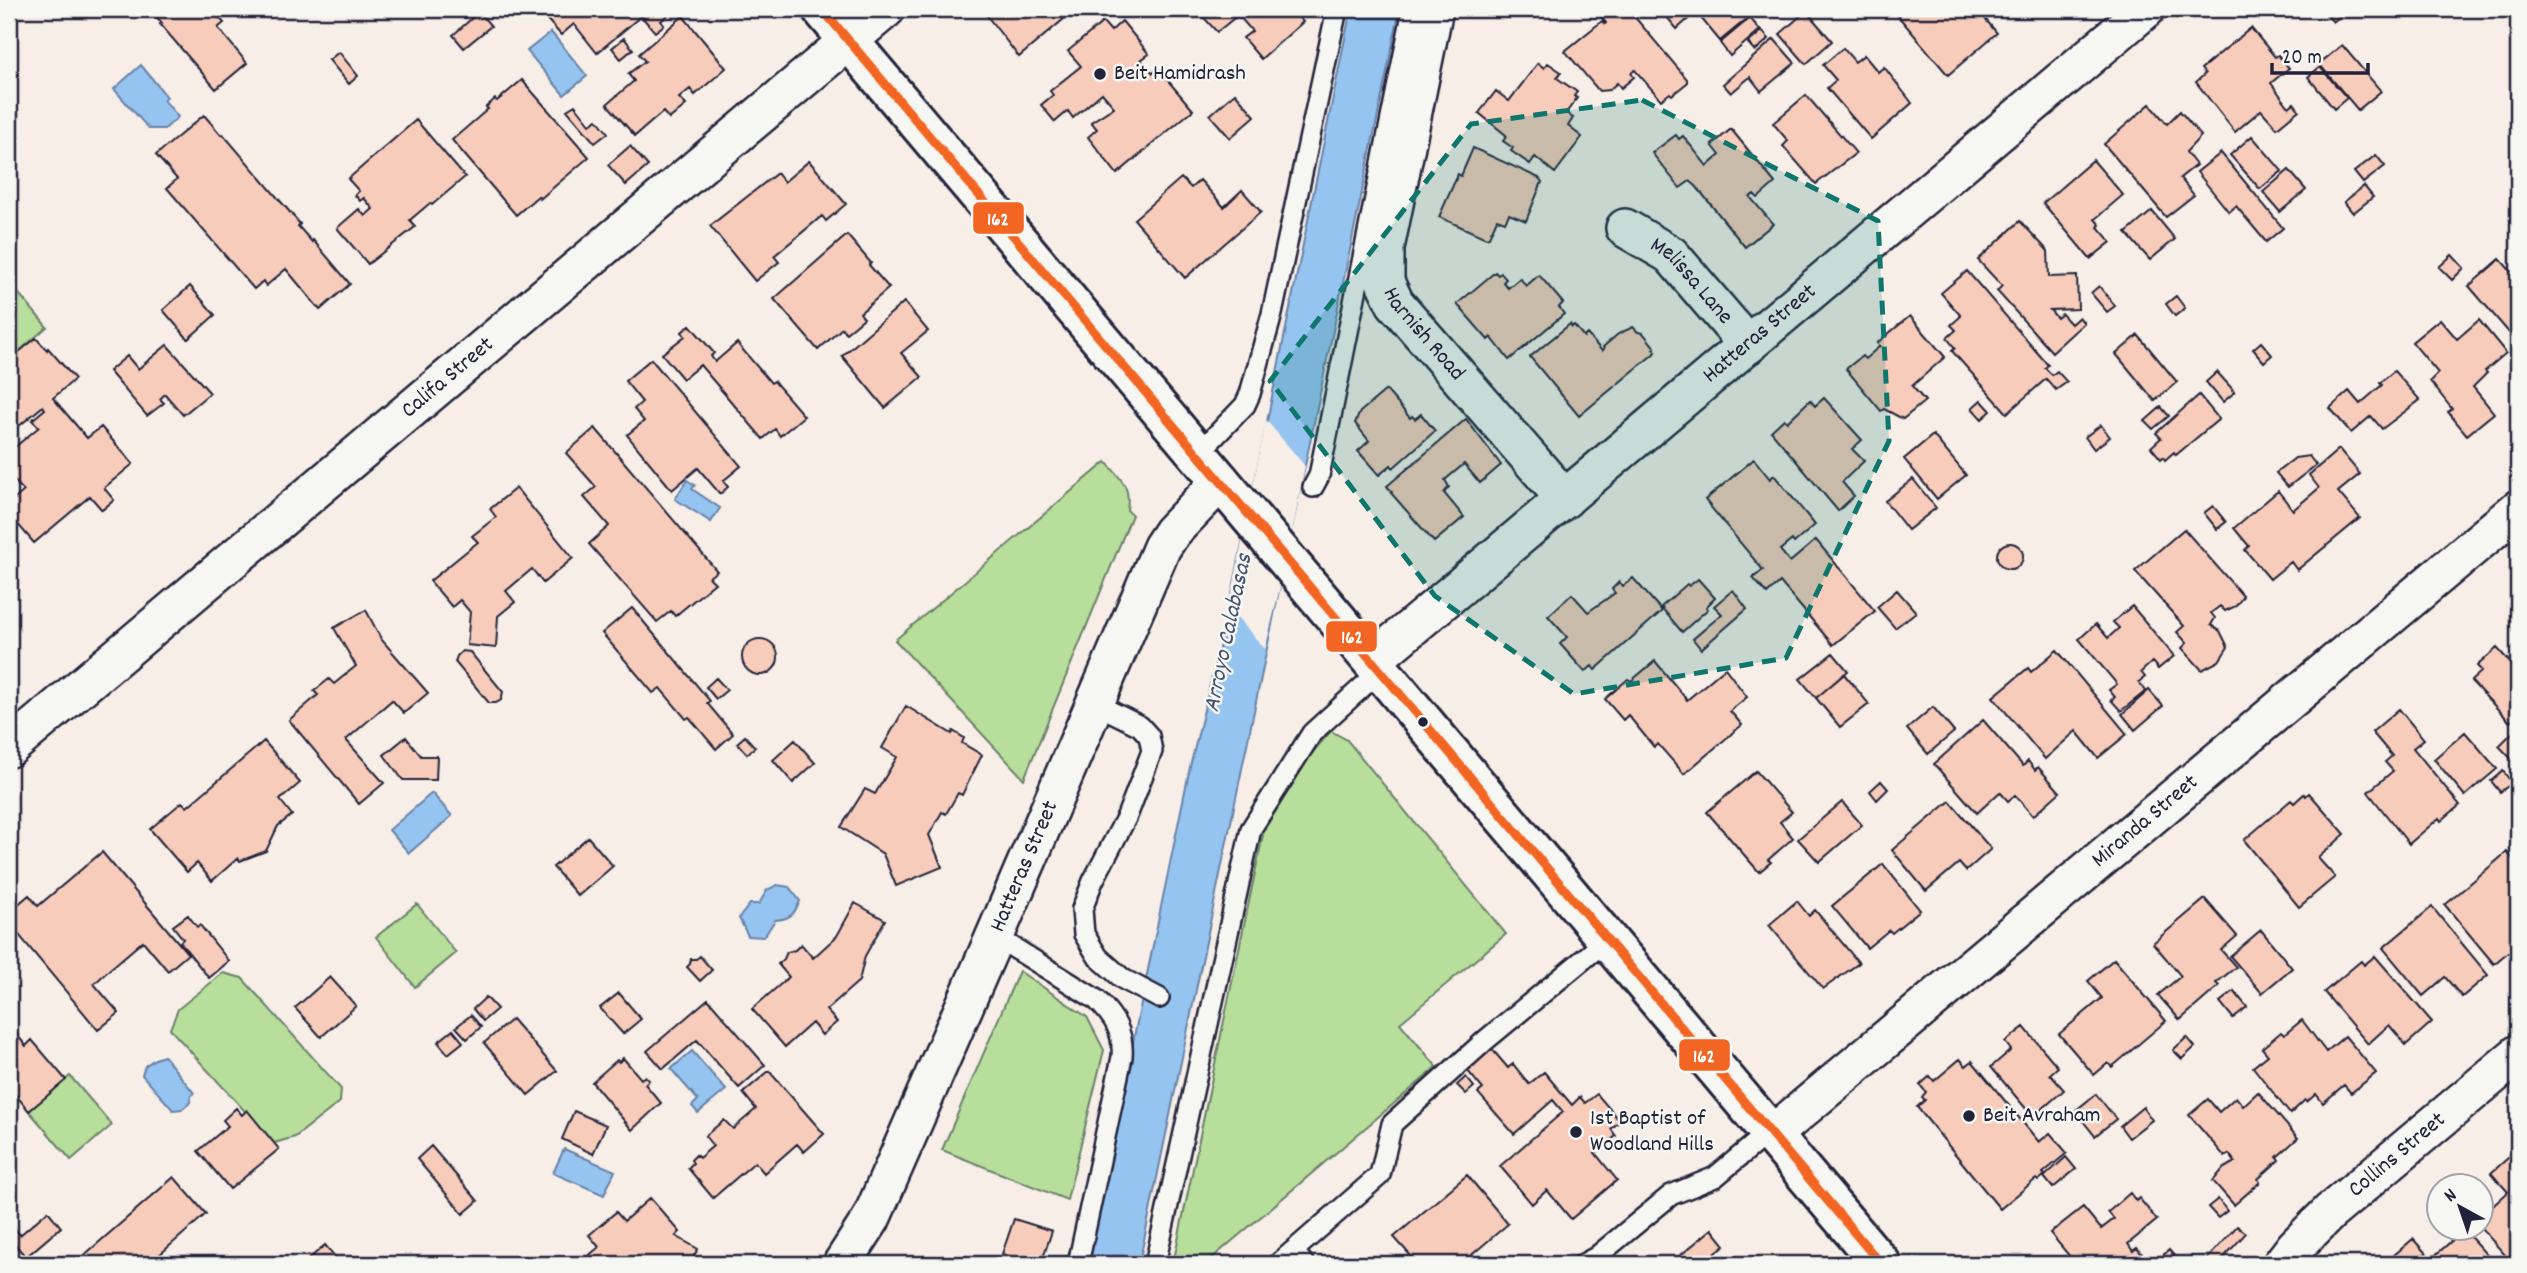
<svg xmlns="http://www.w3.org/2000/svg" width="2527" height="1273" viewBox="0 0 2527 1273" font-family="Dekko,sans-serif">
<rect width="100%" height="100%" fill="#f6eee7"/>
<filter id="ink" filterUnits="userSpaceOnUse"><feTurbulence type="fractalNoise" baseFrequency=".0143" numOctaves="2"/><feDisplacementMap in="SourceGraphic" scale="14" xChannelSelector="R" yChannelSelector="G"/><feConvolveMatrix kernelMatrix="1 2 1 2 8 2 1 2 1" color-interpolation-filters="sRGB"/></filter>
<g filter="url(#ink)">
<path fill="#b7df9b" stroke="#6c806b" stroke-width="2" d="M9,282l38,45 -38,33z
M1106,462c15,17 25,24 21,48l5,5 -108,264 -129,-139z
M1331,731l16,9 159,194 -106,89 37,44 -232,197h-32l91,-434 48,-77z
M417,904l39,49 -41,34 -39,-50z
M1019,971l68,46 17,33 -37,150 -125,-50z
M223,973l19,5 99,111 -1,13 -45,35 -21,6 -104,-114 8,-20z
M70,1076l42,49 -41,35 -42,-49z"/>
<path fill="#96c4f1" stroke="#6883a8" stroke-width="2" d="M1351,9h49l-261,1255h-52l103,-497 39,-159z
M551,32l36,44 -23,19 -37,-44z
M141,65l26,32 -3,3 14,17 -13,12h-16l-35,-40z
M687,480l8,5 -3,4 28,19 -9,14 -36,-23z
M432,793l20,23 -43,37 -20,-23z
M777,885l12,2 11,14c-6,14 -10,18 -25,19l-11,17 -16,-1 -9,-18 11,-14h9l8,-14z
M692,1051l34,39 -28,23 -6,-7 6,-6 -27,-31z
M164,1056l30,37 -3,3 -1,7 -8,6 -9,1 -31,-35 3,-9 10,-7z
M564,1149l51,22 -11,24 -51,-22z"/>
<path fill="#f6eee7" d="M1266,420l39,46 -18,93 -22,90 -36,-41z"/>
<path fill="#f8ccba" stroke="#22223b" stroke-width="2" d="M150,9h62l12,14 -6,5 29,35 -31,26 -56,-65 2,-1z
M552,9h123l-14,12 3,4 -9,7 -14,-16 -44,37 -23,-29 -13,11 -17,-19z
M996,9h62l7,9 -46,39 -32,-41z
M1181,9h110l12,13 -42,37 -18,-21 9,-7 -14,-16 -21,17 -21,-23 -8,8z
M1595,9h33l59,70v4l-15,12 -2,-2 -9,7 -26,-30 -4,3 3,4 -13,11 -4,-5 -8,7 -10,1 -34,-40 37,-30 3,3 1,-1z
M1660,9h82l7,8 -29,24 -24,-29 -19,17z
M1897,9h80l20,24 -49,42 -50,-59 3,-3z
M2321,9h28l-16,13z
M1806,11l26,30 -26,23 -26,-30z
M479,12l12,14 -27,22 -11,-13z
M683,16l43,52 -31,27 -5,-6 -11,9 7,7 -17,14 -6,-7 -28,24 -28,-32 27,-23 -6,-7 17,-13 -6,-7z
M1750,18l10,12 -30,26 -10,-13z
M1122,21l27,33 -8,6 12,13 5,-4 35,41 -76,64 -29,-37 9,-8 -6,-7 23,-15 -12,-14 -29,25 -5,-7 -13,11 -14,-17 12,-10 -3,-4 31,-25 -13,-15 35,-29 8,9z
M2251,28l24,29 3,-2 11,13 -18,15 18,24 5,-4 5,7 -22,18 -16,-18 -26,22 -39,-50 9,-8 -4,-5z
M1762,31l7,8 -14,12 -7,-8z
M624,38l9,11 -12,10 -9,-11z
M1774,39l21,24 -34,28 -11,-14 -19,16 -8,-9z
M2342,45l39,46 -23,19 -39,-46z
M1843,48l12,14 9,-7 14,17 6,-5 28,36 -41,36 -44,-51 9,-8 -13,-15z
M339,52l19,24 -9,8 -20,-24z
M1538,63l6,5 4,-5 13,9 -4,6 20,14 -3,4 3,2 -11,15 7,5 -5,8 14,11 -27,36 -20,-16 -5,7 -19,-13 2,-3 -10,-7 4,-5 -28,-23 17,-22 13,10z
M2320,67l27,31 -13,11 -26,-32z
M522,80l67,77 -49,42 -2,-3 -22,19 -64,-75 36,-31 -2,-2 9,-8 2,2z
M1235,93l20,23 -25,22 -20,-23z
M1806,95l50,58 -40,31 -33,-38 5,-5 -15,-18z
M2150,104l17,20 13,-13 21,25 -15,16 10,13 -16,13 14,17 -28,22 -62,-73z
M575,105l15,19 7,-5 11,14 -13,10 -28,-33z
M204,115l17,20 2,-1 77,90 -2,2 14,16 1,-2 37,44 -30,26 -34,-41 -20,17 -3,-5 -9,8 -87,-101 10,-9 -21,-24z
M416,120l49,57 -33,28 -2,-2 -20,17 5,7 -47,37 -31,-36 22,-19 6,7 8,-7 -9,-11 -4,3 -5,-6 4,-4 -11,-12z
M1731,129l44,54 -17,15 -4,-4 -4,3 23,27 -28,23 -49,-61 -6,-5 -10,7 -28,-35 24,-18 3,4 4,-3 24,30 13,-11 -8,-10z
M2252,136l30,35 -22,18 -30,-34z
M630,146l18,20 -22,19 -18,-20z
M1473,148l66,30 3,4 -16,39 -17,-7 -4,8 -8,-3 -8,18 -3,1 -47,-21 19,-43 3,2z
M2221,153l62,75 -17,14 -30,-36 -7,6 -32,-40z
M2376,155l9,11 -22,17 -9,-11z
M2093,160l30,35 -28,24 5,6 -2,2 13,15 -21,17 -47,-56z
M809,161l37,43 -20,17 -4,-5 -48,40 5,6 -24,19 -45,-55 67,-53 7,9z
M2289,170l17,20 -26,22 -17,-20z
M1181,178l10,10 9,-8 24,27 18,-17 19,22 -76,66 -51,-59z
M2364,186l9,11 -20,16 -9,-11z
M2152,211l23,28 -25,21 -24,-27z
M2020,221l28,30 1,26 28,-1 1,33 -28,1 7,8 5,-4 9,10 8,-7 5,6 -32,29 -55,-61 5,-5 -24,-26z
M847,235l24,28 -2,2 20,23 -29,25 4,5 -18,15 -4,-5 -24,22 -44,-51z
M2452,255l12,13 -12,12 -13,-13z
M2500,259l15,17 3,-3v84l-7,-9 6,-6 -48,-56z
M1967,271l81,94 -3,3 7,7 5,-4 10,11 -11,8 -10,-11 -39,34 -55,-62 3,-3 -8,-10 9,-8 -5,-5 10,-9 -20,-23z
M1495,272l3,3 3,-2 5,6 -3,3 5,6 12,-10 6,8 13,-11 24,28 -4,4 5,7 -55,46 -18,-23 -3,3 -31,-36z
M190,286l25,29 -27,24 -25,-29z
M2099,286l16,20 -8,6 -16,-19z
M2176,296l9,12 -10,8 -9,-12z
M904,302l24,29 -27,22 21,24 -37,31 -43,-52z
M1910,316l35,41 -33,29 13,15 -22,18 -19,-10 -3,2 -35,-42 16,-13 3,3 15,-13 -3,-3z
M2440,319l17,20 22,-19 27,33 -21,18 2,2 -14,14 21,26 -27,22 -19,-23 4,-3 -22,-28 8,-8 -26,-31z
M1570,324l2,3 2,-2 10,12 3,-3 15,17 2,-2 -1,-2 15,-13 15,-7 5,5 5,1 12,15 -2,1 3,3 -77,64 -49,-59z
M690,325l24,28 -3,3 4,6 22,-19 34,40 3,-2 30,35 -24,20 -5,-7 -12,10 -63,-74 -17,14 -21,-25 23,-18 -3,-4z
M2138,335l39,47 -22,19 -39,-47z
M36,338l11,12 1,-2 27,31 -22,19 34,40 14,-11 32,37 -29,24 10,12 -12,10 -12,-14 -56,47 -25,-29v-10l15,-13 -15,-16v-23l30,-25 -7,-7 13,-11 -2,-3 -24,20 -10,-12v-33l3,-3 -3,-4v-14z
M2261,342l11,13 -8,7 -11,-13z
M167,345l43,48 -27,22 -18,-21 -5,5 4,4 -17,13 -38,-45 18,-15 11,13z
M651,359l90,107 -18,15 5,6 -8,7 -22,-26 -26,22 -45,-55 17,-14 -10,-12 8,-7 -17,-21z
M2394,371l26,29 -38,29 -11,-13 -20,17 -21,-25 19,-17 11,13 22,-19 -2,-2z
M2217,372l18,20 -12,10 -17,-20z
M1386,390l24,28 2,-2 3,3 6,-5 14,17 -42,37 -2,-3 -12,10 -21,-24 11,-10 -14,-18 5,-11z
M2199,395l20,24 -43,36 -2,-3 -9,8 -2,-3 -2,2 -10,-12 10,-9 -5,-5z
M1824,398l38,42 -10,9 12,12 -22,21 12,14 -16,15 -67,-80 13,-12 3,3 23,-22 5,6z
M1981,400l10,11 -9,8 -10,-11z
M2161,407l8,9 -16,13 -8,-8z
M1466,419l35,46 -21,18 -16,-19 -19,16 4,7 -5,6 20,24 -30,25 -43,-49 1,-1 -5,-6z
M2101,425l9,12 -16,12 -9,-12z
M595,428l122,143 -8,6 6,6 -40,33 -4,-5 -14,11 -68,-78 20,-18 -25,-29 12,-10 -30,-34z
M1933,435l33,40 -29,24 -33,-40z
M2339,449l21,25 -22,18 22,26 -63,52 -6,-8 -21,17 -25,-29 4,-4 -15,-18 44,-37 15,19 26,-22 -10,-13z
M2309,456l7,9 -28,22 -12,-14 19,-15z
M1754,459l16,20 4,-4 41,50 -21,18 -2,-3 -12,10 10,12 26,-22 59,71 -42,34 -53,-63 -13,12 -14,-16 10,-8 -58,-70z
M1913,479l23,29 -28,22 -23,-29z
M516,488l57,70 -30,25 -11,-14 -26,22 9,11 -17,14 -2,32 -29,-3 3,-33 -10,-12 -8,7 -22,-26 48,-39 -6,-6 24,-19 -6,-8z
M2213,506l13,16 -9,7 -13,-16z
M2184,529l59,67 -7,10 -11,5 -5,-5 -9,7 4,5 -4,7 9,6 8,16 -9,14 -17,9 -20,-22 5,-5 -10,-11 7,-6 -49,-55z
M1997 556a13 13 0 1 1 26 0a13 13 0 1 1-26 0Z
M1633,578l29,33 -67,59 -3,-4 -7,6 -25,-28 7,-7 -19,-21 24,-22 16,18 27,-19 -3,-4 7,-7 4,4z
M1698,579l17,19 -9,9 2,2 -26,23 -21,-25 26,-23 2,2z
M1733,590l14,19 -46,40 -8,-10 29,-25 -8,-8z
M1897,590l19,22 -21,16 -18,-21z
M2132,606l42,50 -16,13 -6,-7 -11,10 4,5 -6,5 7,9 -25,20 -10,-11 4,-3 -6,-7 8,-6 -38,-45 17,-15 12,14 11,-10 -6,-6z
M632,608l78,93 -3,2 26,31 -17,15 -27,-32 -3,2 -26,-31 -7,5 -51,-60z
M366,610l15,29 47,54 -24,20 -12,-13 -46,40 38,43 -25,21 -70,-84 29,-25 -4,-4 15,-12 5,5 22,-18 -22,-38z
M742 657a18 18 0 1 1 36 0a18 18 0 1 1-36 0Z
M2497,648l21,23v44l-8,7 -39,-41 11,-10 -5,-5z
M2057,650l70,84 -29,24 -22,-27 -31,28 -52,-62 35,-29 3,4z
M462,651l8,1 33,40 -2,8 -5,3h-7l-34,-41 2,-6z
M1833,653l15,18 -32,27 -16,-19z
M1655,661l32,39 38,-32 22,29 -17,14 12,14 -58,49 -26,-30 -4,3 -26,-32 -5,5 -18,-21 23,-20 3,2z
M1844,674l25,30 -29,23 -24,-29z
M716,678l11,12 -11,9 -10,-12z
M2149,690l14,16 -28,24 -13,-16z
M906,706l46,28 1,-3 11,7 -2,5 20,12 -20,40 -4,-2 -12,21 -4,-2 -13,23 13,32 -46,19 -13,-32 -42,-27 24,-38 10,5 22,-37 -15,-9z
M1933,707l21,25 -26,22 -21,-25z
M2399,709l25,30 -11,9 47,57 -19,16 -2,-3 -30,26 -41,-52 25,-21 -8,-9 7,-6 -20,-24z
M1983,720l40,46 5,-5 7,9 3,-3 22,25 -27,24 -18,-21 -7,6 -8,-9 -23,21 -43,-49z
M2518,727v39l-19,-20z
M2465,732l32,37 -32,27 -31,-37z
M745,736l10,11 -8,7 -10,-11z
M406,737l15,19h16l-1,24h-33l-19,-25z
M795,740l20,23 -22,20 -20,-23z
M264,741l36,42 -20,17 12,15 -14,11 -12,25 -26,10 -2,-3 -26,23 -15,-18 -10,9 -37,-43 32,-27 5,5z
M1756,771l36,41 -12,10 13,16 -25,22 3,2 -12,10 -52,-60z
M2503,771l9,12 -12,9 -9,-11z
M1881,781l7,8 -11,11 -7,-9z
M2309,793l36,41 -27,24 17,19 -36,30 -55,-67 47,-40 3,3 10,-9 2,2z
M1950,801l41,48 -25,22 -7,-8 -33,28 -34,-41z
M1842,802l20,23 -43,37 -21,-23z
M588,837l25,29 -35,30 -25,-29z
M102,852l86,102 -20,17 -25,-30 -34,29 -15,14 25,29 -21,17 -89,-107v-11l20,-17 9,11z
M2507,852l11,13v84l-7,6 -3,-3 -14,12 -49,-59z
M1883,864l37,46 -28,23 -3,-3 -22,18 -35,-42z
M2205,899l32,37 -16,14 15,17 -20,16 3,3 -39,34 -22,-25 23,-19 -28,-33z
M1797,901l12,15 6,-6 44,53 -36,26 -54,-64z
M855,903l30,17 -20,36 -6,25 -33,29 11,12 -15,13 -10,-12 -27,24 -33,-38 37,-32 -11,-13 6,-5 3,-7 8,-2 6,-6 12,14 24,-22z
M2432,907l56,68 -26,22 -17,-20 -22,19 -40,-48z
M188,915l9,12 3,-2 29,36 -20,17 -29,-36 3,-3 -10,-13z
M2261,930l31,38 -30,25 -32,-37z
M700,956l12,14 -12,11 -13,-14 3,-3 1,-5h5z
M2375,956l57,66 -26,23 -17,-20 -21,19 -44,-52 37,-31 3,4z
M2114,959l52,62 -54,46 -4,-4 -14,12 -35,-41 43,-36 -14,-17z
M330,977l26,29 -35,31 -26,-29z
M2234,991l13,16 -14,11 -13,-16z
M619,993l22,26 -18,15 -23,-26z
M486,997l11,12 -14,12 -10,-12z
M708,999l57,66 -26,23 -42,-48 -34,29 -16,-18z
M471,1015l10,12 -14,12 -11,-12z
M512,1019l45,52 -29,24 -44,-52z
M2302,1020l24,32 19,-16 31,37 -25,20 -7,-8 -21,18 -7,-9 -9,8 -2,-2 -15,14 -37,-47 15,-12 -6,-7 19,-16 3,3z
M9,1025l17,21 6,-6 34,40 -37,31 -20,-24z
M2024,1027l34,40 -8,7 14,16 -31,27 -42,-50 20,-17 -6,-8z
M453,1030l10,12 -15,12 -10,-12z
M2187,1037l8,10 -13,12 -9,-9z
M1491,1048l17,20 5,-4 16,20 15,-12 28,33 8,-8 5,6 12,-9 23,27 -9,8 5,7 -21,17 22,27 -46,39 -24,-29 -15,14 -32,-38 63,-54 -10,-12 -39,34 -36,-41 5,-4 -16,-19z
M623,1058l18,21 4,-3 4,4 -4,4 16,19 -29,27 -40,-48 25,-22 2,2z
M1960,1059l6,7 6,-5 67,81 11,-9 17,20 -24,20 2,2 -7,6 -2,-2 -36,30 -83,-102 8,-7 -3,-3 4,-5 -6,-7 10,-9 4,5z
M769,1071l55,63 -20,18 -7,-8 -33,29 -9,-11 -42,36 -25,-30 5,-5 -2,-3 5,-5 3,3 14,-12 -8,-10 19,-16 9,9 23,-20 -13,-16z
M1466,1077l8,10 -8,7 -9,-9z
M2258,1092l40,46 -21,19 2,3 -21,19 2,3 -26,23 -21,-24 10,-12 12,-7 -6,-8 -4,3 -36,-42 19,-16 11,13 17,-15 7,9z
M2096,1094l20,25 -21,17 -20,-25z
M2143,1107l9,13 -23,18 -9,-12z
M236,1108l6,7 5,-5 32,39 -49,40 -32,-38 30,-25 -5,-6z
M574,1111l32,14 -13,29 -31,-15z
M431,1146l47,55 -15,13 -46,-55z
M2517,1150l1,114h-5l-32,-36 1,-12 26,-24 -17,-19z
M2066,1157l10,12 -23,19 -9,-11z
M1467,1175l41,49 -47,40h-43l-24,-27z
M174,1177l32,37 -57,50h-75z
M2130,1193l6,8 3,-3 18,22 -29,24 5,7 4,-3 13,16h-74l-26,-31 33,-26 18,22 13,-10 -6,-7z
M650,1198l30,34 -4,4 22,13 -9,15h-36l-6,-3 -4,3h-64l20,-17 -10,-12 27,-23 8,9z
M2218,1199l9,12 -9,7 -10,-11z
M48,1211l13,16 -35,30 -17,-19v-17l11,14z
M1014,1219l38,12 -11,33h-25l2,-5 -16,-5z
M2237,1226l9,7 -28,31h-5l-6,-5z
M1712,1229l13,16 -14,11 7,8h-48z
M2464,1230l31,34h-105l-3,-3 26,-22 18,20z
M325,1245l16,19h-38z
M2169,1250l12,14h-28z"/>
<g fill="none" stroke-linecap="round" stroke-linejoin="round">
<g stroke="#22223b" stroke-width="24">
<path id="lane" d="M1198,454l47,-49 5,-11 22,-80 65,-305
M1313,487l6,-11 94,-467
M1094,703l46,23 9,10 3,15 -25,65 -34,65 -11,28 2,25 14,23 25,22 36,19
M995,936l102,64c17,17 27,32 25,57l-44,207
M1155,1264l96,-435 61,-96 69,-63
M1278,1264l15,-13
M1304,1264l-11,-13 87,-76 12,-51 95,-85 121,-100
M1583,1264l13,-7 75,-62 44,-18 55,-46"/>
</g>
<g stroke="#22223b" stroke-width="42">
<g id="street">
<path id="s1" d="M1434,9l-49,239v34l10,21 170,196"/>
<path id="s2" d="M1625,228l46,27 77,90"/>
<path id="s3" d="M1373,660l773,-651"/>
<path id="s4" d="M9,748l877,-739"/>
<path id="s5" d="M1773,1134l745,-625"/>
<path id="s6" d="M842,1264l29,-45 124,-283 167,-389 10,-15 49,-51"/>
<path id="s7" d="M2282,1264l13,-17 35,-35 188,-158"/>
</g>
</g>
<g stroke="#22223b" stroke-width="44">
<path id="secondary" d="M822,9l1059,1255"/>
</g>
<use href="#lane" stroke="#f6f6f2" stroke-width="19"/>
<use href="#street" stroke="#f6f6f2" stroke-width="37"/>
<use href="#secondary" stroke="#f6f6f2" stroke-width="38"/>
<g stroke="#f6f6f2" stroke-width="14">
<path id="bus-1" d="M822,9l1059,1255"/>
</g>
<use href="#bus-1" stroke="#f26522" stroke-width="9"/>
</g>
</g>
<path fill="#0f766e" fill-opacity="0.2" stroke="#0f766e" stroke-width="5" stroke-dasharray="14 9" stroke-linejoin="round" d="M1642,100l236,121 11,220 -103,217 -212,36 -139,-98 -165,-215 201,-257z"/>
<g fill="#22223b" stroke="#f6f6f2" stroke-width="2.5">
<circle cx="1100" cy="74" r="7"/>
<circle cx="1423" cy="722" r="6"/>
<circle cx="1969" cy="1116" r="7"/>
<circle cx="1576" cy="1132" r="7"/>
</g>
<g text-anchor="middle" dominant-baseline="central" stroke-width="5" stroke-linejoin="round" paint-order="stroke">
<g font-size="23" fill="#22223b" stroke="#f6f6f2" text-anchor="start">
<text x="1114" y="74">Beit Hamidrash</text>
<text x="1983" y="1116">Beit Avraham</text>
<text x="1590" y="1119">1st Baptist of<tspan x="1590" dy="26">Woodland Hills</tspan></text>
</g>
<g font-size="23" fill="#22223b" stroke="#f6f6f2">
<text stroke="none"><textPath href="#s2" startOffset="86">Melissa Lane</textPath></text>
<text stroke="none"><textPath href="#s1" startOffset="343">Harnish Road</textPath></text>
<text stroke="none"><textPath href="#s3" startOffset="506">Hatteras Street</textPath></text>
<text stroke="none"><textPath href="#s4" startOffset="574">Califa Street</textPath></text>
<text stroke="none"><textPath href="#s5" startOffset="486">Miranda Street</textPath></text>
<text stroke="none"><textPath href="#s6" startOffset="438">Hatteras Street</textPath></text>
<text stroke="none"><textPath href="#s7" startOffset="159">Collins Street</textPath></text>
</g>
<g font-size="24" font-style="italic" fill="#455372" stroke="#f6f6f2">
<text transform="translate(1229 633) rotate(-78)">Arroyo Calabasas</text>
</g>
</g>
<g stroke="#f6f6f2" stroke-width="2.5">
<rect x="972" y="201" width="53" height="34" rx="7" fill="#f26522"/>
<rect x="1325" y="620" width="53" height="33" rx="7" fill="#f26522"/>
<rect x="1678" y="1038" width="53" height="34" rx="7" fill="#f26522"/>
</g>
<g font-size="19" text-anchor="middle" font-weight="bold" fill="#fff">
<text x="998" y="225">162</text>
<text x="1352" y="643">162</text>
<text x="1704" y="1062">162</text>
</g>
<rect width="2527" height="1273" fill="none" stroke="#f6f6f2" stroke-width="35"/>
<rect x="18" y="18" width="2492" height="1238" fill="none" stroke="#22223b" stroke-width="2.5" filter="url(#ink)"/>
<g transform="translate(2460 1207) rotate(320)"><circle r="33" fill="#f6f6f2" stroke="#a1a1a9" stroke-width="2"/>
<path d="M0-5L12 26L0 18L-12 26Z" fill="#22223b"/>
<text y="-10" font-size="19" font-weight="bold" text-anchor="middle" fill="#22223b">N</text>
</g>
<path d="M2272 63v10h96v-10" fill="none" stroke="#22223b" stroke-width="3.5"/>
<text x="2282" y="63" font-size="21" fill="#22223b" stroke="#f6f6f2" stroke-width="5" paint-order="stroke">20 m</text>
</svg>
